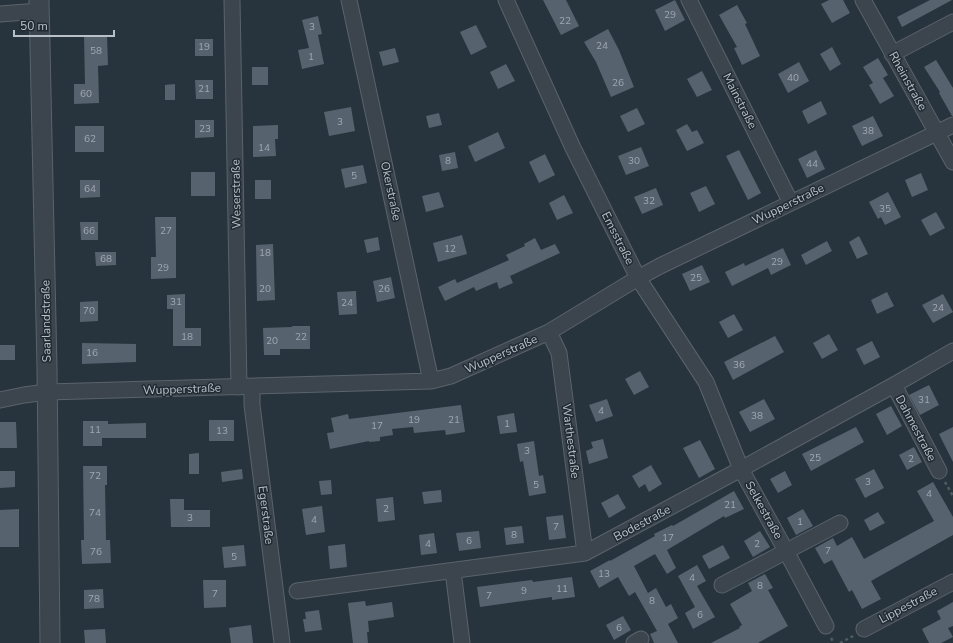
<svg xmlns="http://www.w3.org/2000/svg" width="953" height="643" viewBox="0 0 953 643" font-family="'Nunito Sans',sans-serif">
<rect width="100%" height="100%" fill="#28343d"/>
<path fill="#56626d" d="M543,0h23l13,26 -18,9z
M675,0l10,20 -20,11 -10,-21z
M829,0h14l7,13 -18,10 -11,-19z
M930,0h22l-50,27 -5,-10z
M737,5l10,18 -2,1 15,32 -18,9 -8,-17 3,-1 -18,-32z
M318,16l4,18 -4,1 6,29 -22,5 -4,-19 11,-2 -7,-28z
M476,25l11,22 -16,8 -11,-23z
M608,29l11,21 15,37 -23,10 -15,-35 -12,-20z
M107,35l1,30 -10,1 1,37 -25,1v-20h11l-1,-48z
M195,39h18v17h-18z
M832,47l9,17 -11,7 -10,-17z
M395,48l4,14 -16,4 -4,-14z
M878,58l10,17 -5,3 11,18 -14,8 -11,-19 4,-2 -10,-16z
M936,60l17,28v28h-1l-13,-23 1,-1 -16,-25z
M799,62l10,19 -21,12 -10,-19z
M506,64l9,17 -17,8 -8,-17z
M252,67h16v18h-16z
M702,71l10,19 -15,7 -10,-18z
M195,80h18v19h-17z
M175,84v16h-10v-15z
M821,101l6,13 -19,10 -6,-13z
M351,107l4,24 -26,5 -5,-24z
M637,108l8,16 -17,8 -8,-16z
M439,113l3,12 -13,3 -3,-12z
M873,116l10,20 -21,10 -10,-20z
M195,120h19v17l-19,1z
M687,124l5,8 5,-2 7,13 -17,8 -11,-21z
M278,125v14h-3l1,17 -23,1v-31z
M75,126h29v26h-29z
M498,132l7,16 -30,14 -7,-16z
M641,147l8,19 -23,9 -8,-19z
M739,150l22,43 -13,7 -22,-44z
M816,150l9,19 -18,9 -9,-19z
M455,152l3,16 -16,3 -3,-16z
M545,154l10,21 -16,8 -10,-21z
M363,165l4,18 -22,5 -4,-19z
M191,172h24v24h-24z
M921,173l7,17 -16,7 -7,-17z
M80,180h20v17l-20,1z
M255,180h16v19h-16z
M706,186l9,18 -16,8 -9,-19z
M656,188l7,17 -21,9 -8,-17z
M439,192l5,15 -18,5 -4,-16z
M888,192l13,25 -16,8 -4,-8 -3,2 -9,-17z
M564,195l9,18 -16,7 -8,-17z
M936,212l9,16 -15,8 -9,-16z
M155,217h21v61l-25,1v-22h5z
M80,222h18v18h-17z
M462,235l5,19 -29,8 -5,-19z
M859,236l9,18 -11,5 -8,-17z
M378,237l2,13 -13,3 -3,-13z
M535,238l6,12 14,-6 5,9 -50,23 3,7 -14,6 -2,-7 -21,9 -2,-4 -29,14 -7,-14 17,-8 2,4 52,-23 -3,-5 19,-9 -1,-2z
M827,241l5,10 -26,14 -5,-10z
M273,244l2,56 -18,1 -1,-56z
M783,248l8,17 -20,10 -3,-7 -36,18 -7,-14 19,-9 1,3z
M95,252h21v13l-20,1z
M702,265l8,17 -20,9 -8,-17z
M391,277l4,21 -18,4 -4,-21z
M356,291l1,23 -18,1 -2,-23z
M887,292l7,14 -17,8 -6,-14z
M185,294v34h16v18h-28v-37h-6v-14z
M943,294l10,18 -20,11 -11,-18z
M98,301v20l-18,1v-20z
M734,314l9,16 -15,8 -9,-16z
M292,326h18v23h-30v6h-16l-1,-27 29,-1z
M829,334l9,16 -16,9 -9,-16z
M775,336l9,16 -51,28 -9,-18z
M872,341l8,16 -16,8 -8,-16z
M82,343l54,1v18l-54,2z
M0,345h15v15h-15z
M640,371l9,16 -15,8 -9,-16z
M929,385l10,20 -19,10 -11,-20z
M607,399l6,17 -17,6 -7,-17z
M764,399l11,20 -25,13 -11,-20z
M461,405l4,27 -19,3 -1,-5 -31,3 -1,-6 -21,2 1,6 -13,2v4l-11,1v-1l-39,8 -3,-16 7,-1 -3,-14 17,-4 1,5z
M891,406l11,20 -15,9 -11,-21z
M514,413l3,19 -17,2 -3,-18z
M209,420h25v21h-25z
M83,421h25v3l38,-1v15h-44v8h-19z
M0,422h16l1,26h-17z
M856,427l8,15 -53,29 -9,-17z
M953,427v35l-14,-28z
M603,439l5,19 -19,6 -3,-13 7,-3 -2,-6z
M700,440l15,29 -16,9 -16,-30z
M534,441l5,35 4,-1 3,18 -17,3 -6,-35 -3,1 -3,-18z
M914,447l8,15 -15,8 -8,-15z
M199,453v21h-10v-20z
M651,465l11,19 -13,8 -4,-8 -6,4 -7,-12z
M83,466h24v19h-2l1,55h4l1,23 -29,1 -1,-24h3z
M242,469l1,10 -21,3 -1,-10z
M874,469l10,19 -19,10 -10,-19z
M0,471h15v16l-15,1z
M785,471l7,14 -14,8 -8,-14z
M331,480l1,14 -11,1 -2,-14z
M933,482l20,35v18l-82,46 10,18 -19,10 -10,-19 -3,2 -17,-32 -8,4 -9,-16 18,-10 4,8 15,-9 12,22 70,-38 -17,-30z
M441,490l1,12 -18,2 -2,-12z
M734,491l10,18 -19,9 -1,-2 -57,34 9,18 -9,6 -12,-20 -21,12 14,27 8,-5 10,19 5,-3 7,14 -10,6 10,19h-24l-4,-9 7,-3 -22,-39 -6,4 -11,-19 -19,11 -9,-17 20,-11v1l45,-25 -1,-2 18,-9 1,1z
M618,494l8,14 -17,10 -8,-15z
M393,497l2,23 -17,2 -2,-23z
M170,499h14v11h26v17h-39z
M322,506l3,26 -19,3 -4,-26z
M19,509v38h-19v-37z
M803,509l10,17 -17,9 -9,-17z
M878,512l7,11 -15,8 -6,-11z
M563,515l3,23 -17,2 -3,-23z
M522,526l2,17 -18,2 -2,-17z
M479,531l2,17 -22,3 -3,-18z
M760,531l10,16 -17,10 -9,-16z
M434,533l3,20 -16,2 -2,-20z
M345,544l2,23 -17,2 -2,-23z
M244,545l2,21 -22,2 -2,-21z
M723,545l7,13 -21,11 -7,-13z
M697,565l9,16 -9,5 18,31 -22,12 -8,-16 10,-6 -17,-31z
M765,574l8,14 -5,2 20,36 -30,17h-47l29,-15 -1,-1 3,-2 -12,-21 22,-13 -4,-8z
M572,577l3,20 -23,3v-3l-72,10 -3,-20 55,-7 1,2z
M203,580h23v27l-22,1z
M103,589l1,19 -20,1v-19z
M365,601l1,5 26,-4 2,15 -26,4 1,11h-2l1,11h-15l-5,-40z
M953,602v24l-5,2 5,9 -12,6h-12l-7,-14 19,-10 -4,-8z
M319,610l3,20 -17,2 -2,-13h3l-1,-7z
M623,616l8,14 -17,10 -8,-15z
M251,625l2,18h-22l-2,-15z
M105,629l1,14h-21l-1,-13z"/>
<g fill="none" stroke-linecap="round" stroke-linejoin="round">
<g stroke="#5a636b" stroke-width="17">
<path id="minor" d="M232,0l7,387
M349,0l82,381
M506,0l67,148 65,130 68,104 35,87 45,82 40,75
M689,0l102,203
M863,0l90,162
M0,14l39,-3
M892,54l61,-32
M549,332l10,21 26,200
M894,385l45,86
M252,387v18l30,238
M0,400l24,-5 23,-3 384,-11 20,-5 98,-44 89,-54 22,-12 293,-141
M453,571l9,72
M722,585l118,-62
M297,591l288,-38 156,-84 153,-84 59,-34
M864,629l89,-47
M634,643l7,-4"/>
</g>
<g stroke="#5a636b" stroke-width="21">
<path id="tertiary" d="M39,0l8,368 3,275"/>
</g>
<path stroke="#4c5e5f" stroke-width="2.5" stroke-dasharray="3 3" stroke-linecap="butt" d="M945,482l8,14
M831,638l3,5
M840,643l13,-7"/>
<use href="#minor" stroke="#3c454e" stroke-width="15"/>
<use href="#tertiary" stroke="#3c454e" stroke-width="19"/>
</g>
<g text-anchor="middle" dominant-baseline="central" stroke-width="3" stroke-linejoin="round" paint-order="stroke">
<g font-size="10" fill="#a0a8b1">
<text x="670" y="15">29</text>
<text x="565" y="21">22</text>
<text x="312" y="27">3</text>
<text x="602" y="46">24</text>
<text x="204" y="47">19</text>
<text x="96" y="51">58</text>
<text x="311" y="57">1</text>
<text x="793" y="78">40</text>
<text x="618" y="83">26</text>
<text x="204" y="89">21</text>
<text x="86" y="94">60</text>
<text x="340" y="122">3</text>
<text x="205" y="129">23</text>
<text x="868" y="131">38</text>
<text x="90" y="139">62</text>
<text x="264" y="148">14</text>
<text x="448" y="161">8</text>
<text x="634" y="161">30</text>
<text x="812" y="164">44</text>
<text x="354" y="176">5</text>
<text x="90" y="189">64</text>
<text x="649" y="201">32</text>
<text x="885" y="209">35</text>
<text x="89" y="231">66</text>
<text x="166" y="231">27</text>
<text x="450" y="249">12</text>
<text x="265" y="253">18</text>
<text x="106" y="259">68</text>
<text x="777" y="262">29</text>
<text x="163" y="268">29</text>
<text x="696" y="278">25</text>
<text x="265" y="289">20</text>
<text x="384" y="289">26</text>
<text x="176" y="302">31</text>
<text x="347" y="303">24</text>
<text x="938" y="308">24</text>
<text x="89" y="311">70</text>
<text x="187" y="337">18</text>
<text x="301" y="337">22</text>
<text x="272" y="341">20</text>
<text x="92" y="353">16</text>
<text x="739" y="365">36</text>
<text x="924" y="400">31</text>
<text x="601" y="411">4</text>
<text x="757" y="416">38</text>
<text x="414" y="420">19</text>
<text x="454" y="420">21</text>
<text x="507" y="424">1</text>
<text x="377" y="426">17</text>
<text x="95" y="430">11</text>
<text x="222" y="431">13</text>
<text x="527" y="451">3</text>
<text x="815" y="458">25</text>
<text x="911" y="459">2</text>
<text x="95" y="476">72</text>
<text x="868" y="482">3</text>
<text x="536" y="485">5</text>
<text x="929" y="494">4</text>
<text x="730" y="505">21</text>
<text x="386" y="509">2</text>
<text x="95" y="513">74</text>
<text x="190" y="518">3</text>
<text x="314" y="520">4</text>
<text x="800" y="522">1</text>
<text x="556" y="527">7</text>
<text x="514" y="535">8</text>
<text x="668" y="538">17</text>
<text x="469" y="541">6</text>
<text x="428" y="544">4</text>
<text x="757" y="544">2</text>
<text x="828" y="551">7</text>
<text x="96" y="552">76</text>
<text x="234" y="557">5</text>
<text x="604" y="574">13</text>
<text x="692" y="578">4</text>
<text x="760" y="586">8</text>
<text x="562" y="589">11</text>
<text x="524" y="591">9</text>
<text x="215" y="594">7</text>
<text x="489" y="596">7</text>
<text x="94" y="599">78</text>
<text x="652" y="601">8</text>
<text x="700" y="615">6</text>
<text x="619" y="628">6</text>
</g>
<g font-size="12" fill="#b8c0c8" stroke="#212a33">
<text transform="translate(908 81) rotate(61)">Rheinstraße</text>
<text transform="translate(740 101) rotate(63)">Mainstraße</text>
<text transform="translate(391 191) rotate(78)">Okerstraße</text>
<text transform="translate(236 194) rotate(-91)">Weserstraße</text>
<text transform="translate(788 204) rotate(-26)">Wupperstraße</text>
<text transform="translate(618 238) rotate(63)">Emsstraße</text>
<text transform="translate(46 321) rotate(-91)">Saarlandstraße</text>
<text transform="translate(501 354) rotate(-24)">Wupperstraße</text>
<text transform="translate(182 389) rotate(-2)">Wupperstraße</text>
<text transform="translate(916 428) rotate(62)">Dahmestraße</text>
<text transform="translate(571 441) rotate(83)">Warthestraße</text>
<text transform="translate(764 510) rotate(61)">Selkestraße</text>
<text transform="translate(266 515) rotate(83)">Egerstraße</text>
<text transform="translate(642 523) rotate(-28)">Bodestraße</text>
<text transform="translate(908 605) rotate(-28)">Lippestraße</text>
</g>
</g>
<path d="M14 30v6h100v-6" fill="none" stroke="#b8c0c8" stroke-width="2"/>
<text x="20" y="30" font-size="12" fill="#b8c0c8" stroke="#212a33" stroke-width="3" paint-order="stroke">50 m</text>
</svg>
